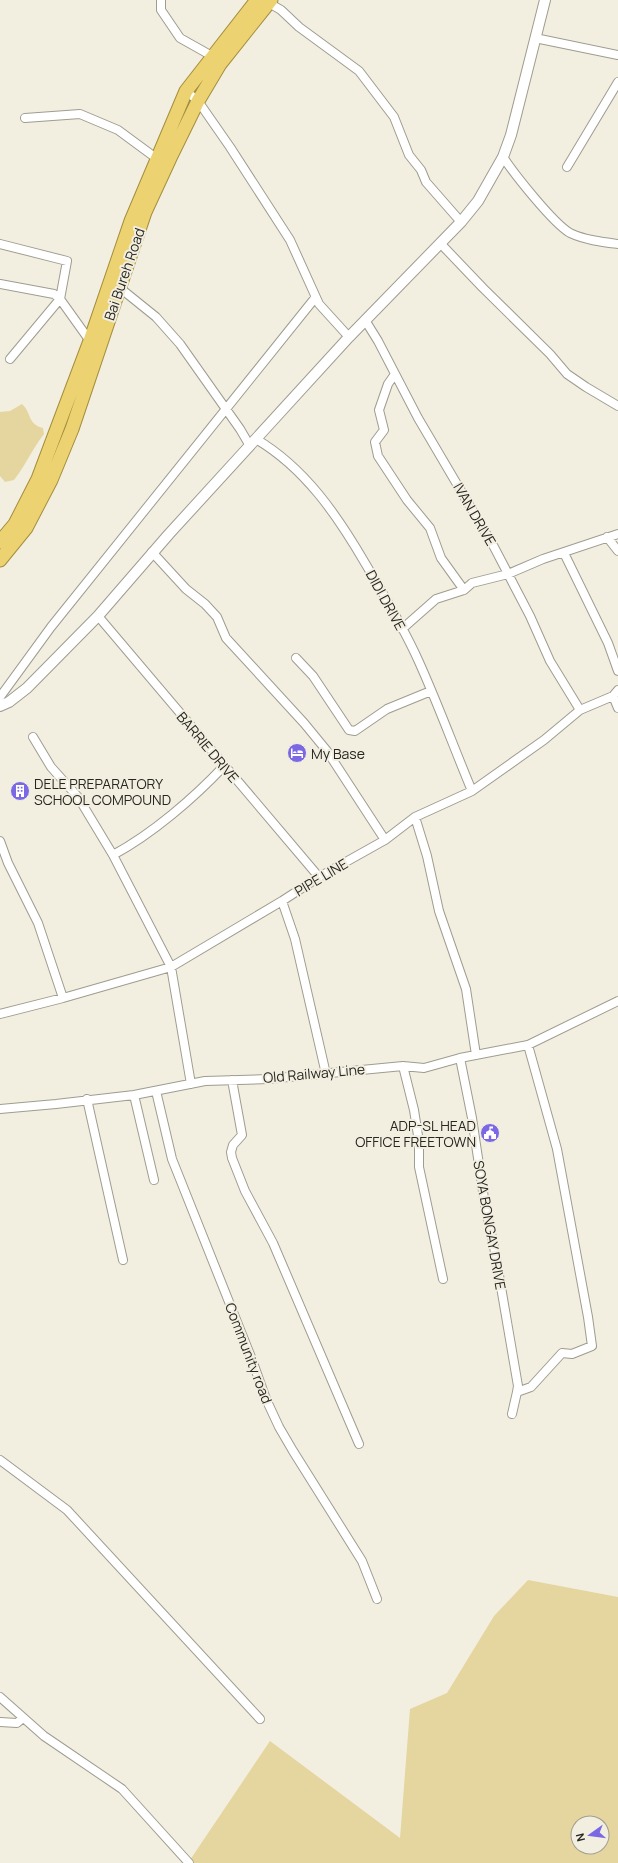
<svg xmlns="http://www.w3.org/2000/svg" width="618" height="1863" viewBox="0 0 618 1863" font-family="Manrope,sans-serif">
<rect width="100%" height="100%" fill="#f2efe1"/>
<path fill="#e5d59e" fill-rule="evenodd" d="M22,404c10,9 5,20 21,24l1,6c-12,15 -18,31 -30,46l-9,2 -5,-6v-64l10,-1z
M528,1580l90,17v266h-430l82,-122 130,97 10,-129 37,-16 47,-77zM578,1823h24v24h-24z"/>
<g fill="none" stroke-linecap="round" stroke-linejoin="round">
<g stroke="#9f9c90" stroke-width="10">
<path id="minor" d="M161,0v10l19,28 32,18
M269,3l12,7 18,17 60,44 35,46 15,38 12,15 5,12 35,40
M535,38l83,17
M186,91l12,10 32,46 60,93 29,64 30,33
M25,118l55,-4 38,16 38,28
M503,157c12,18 50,66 67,76 15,7 32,9 48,11
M567,167l51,-85
M440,243l43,45 67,66 17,20 19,13 32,19
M0,244l67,17 -7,38 -50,60
M0,284l54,10 6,5 30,42
M120,288l36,29 24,27 60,85 10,17
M365,320l13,21 40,77 76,129 36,69 20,45 30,49
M395,374l-7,10 -9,26 5,20 -9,12 3,14 29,44 23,28 11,30 23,32
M256,439c49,29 81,76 109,124 19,32 39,65 54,99 19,42 35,86 53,129
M607,537l11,14
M152,552l34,37 19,15 12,13 9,21 78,85 23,28 58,89
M564,553l44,90 10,28
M98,616l221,261
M402,629l34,-30 28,-9 8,-7 36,-9 35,-15 75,-25
M296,658l17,18 36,54 6,1 32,-22 44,-18
M613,696l5,12
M0,697l51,-70 264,-329
M33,737l18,30 27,30 35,58 58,112 20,117
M415,817l12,39 12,55 27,78 10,66
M0,841l8,22 30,60 25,75
M113,855c39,-21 81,-57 111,-89
M282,901l13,38 31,135
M0,1014l63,-16 108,-31 111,-66 37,-24 66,-37 30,-23 57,-26 72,-51 36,-30 33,-14 5,-6
M460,1058l12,60 13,87 10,47 23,134 -1,6
M403,1066l11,44 5,32v25l24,112
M232,1080l10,55 -9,10 -2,7 1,6 13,33 28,52 86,201
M156,1091l16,68 79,198 15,42 13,28 14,24 69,110 15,38
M134,1095l20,85
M87,1099l36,161
M0,1109l56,-5 78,-9 71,-14 63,-2 135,-13 21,2 36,-10 68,-13 90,-44
M512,1414l5,-22 14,-5 31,-34 10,1 20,-8 -4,-29 -31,-168 -29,-104
M0,1460l67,50 193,209
M0,1697l44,39 78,53 67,74
M0,1722l17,1 6,-5"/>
</g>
<g stroke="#9f9c90" stroke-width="12">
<path id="tertiary" d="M0,706l9,-4 18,-14 71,-72 71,-82 180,-197 112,-115 17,-21 25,-44 8,-22 34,-135"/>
</g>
<g stroke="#a48e3d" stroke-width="15">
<path id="trunk" d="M0,542l15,-18 23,-45 52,-138 41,-120 55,-130 71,-91
M0,560l26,-32 25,-48 21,-51 73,-217 25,-54 28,-57 22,-37 51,-64"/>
</g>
<use href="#minor" stroke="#fff" stroke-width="8"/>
<use href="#tertiary" stroke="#fff" stroke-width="10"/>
<use href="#trunk" stroke="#ecd270" stroke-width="13"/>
</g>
<defs>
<g id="hotel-disc" transform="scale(1)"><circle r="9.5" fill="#7b68e4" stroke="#f2efe1"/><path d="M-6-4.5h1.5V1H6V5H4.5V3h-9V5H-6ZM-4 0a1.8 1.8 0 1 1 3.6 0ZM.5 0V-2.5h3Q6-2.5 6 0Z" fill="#fff"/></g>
<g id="building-disc" transform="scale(1)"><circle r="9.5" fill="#7b68e4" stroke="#f2efe1"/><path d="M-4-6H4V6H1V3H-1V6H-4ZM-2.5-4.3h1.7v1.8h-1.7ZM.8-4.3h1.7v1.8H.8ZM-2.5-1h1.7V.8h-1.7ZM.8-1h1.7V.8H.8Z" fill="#fff"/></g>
<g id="civic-disc" transform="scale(1)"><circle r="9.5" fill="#7b68e4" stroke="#f2efe1"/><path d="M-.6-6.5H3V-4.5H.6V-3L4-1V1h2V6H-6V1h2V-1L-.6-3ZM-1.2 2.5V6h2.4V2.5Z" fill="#fff"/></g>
</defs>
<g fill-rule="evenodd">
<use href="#hotel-disc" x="297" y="753"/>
<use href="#building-disc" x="20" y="791"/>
<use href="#civic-disc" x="490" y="1133"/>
</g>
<g text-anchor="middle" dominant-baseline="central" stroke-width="4" stroke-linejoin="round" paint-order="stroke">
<g font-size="14" fill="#282621" stroke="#f2efe1">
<text transform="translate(124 274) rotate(-71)">Bai Bureh Road</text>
<text transform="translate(475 514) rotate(60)">IVAN DRIVE</text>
<text transform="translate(386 600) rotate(61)">DIDI DRIVE</text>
<text transform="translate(208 747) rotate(50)">BARRIE DRIVE</text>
<text transform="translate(321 877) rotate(-31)">PIPE LINE</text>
<text transform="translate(314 1073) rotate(-5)">Old Railway Line</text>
<text transform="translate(490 1225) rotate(80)">SOYA BONGAY DRIVE</text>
<text transform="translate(249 1353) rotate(69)">Community road</text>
</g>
<g font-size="14" fill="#282621" stroke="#f2efe1" text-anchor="start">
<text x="311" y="753">My Base</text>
<text x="34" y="783">DELE PREPARATORY<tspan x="34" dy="16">SCHOOL COMPOUND</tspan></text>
<text x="476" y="1125" text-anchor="end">ADP-SL HEAD<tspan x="476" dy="16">OFFICE FREETOWN</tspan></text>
</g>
</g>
<g transform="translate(590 1835) rotate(256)"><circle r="19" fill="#f2efe1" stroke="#a19f94"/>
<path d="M0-3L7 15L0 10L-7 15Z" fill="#7b68e4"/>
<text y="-6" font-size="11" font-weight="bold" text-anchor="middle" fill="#282621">N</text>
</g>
</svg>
